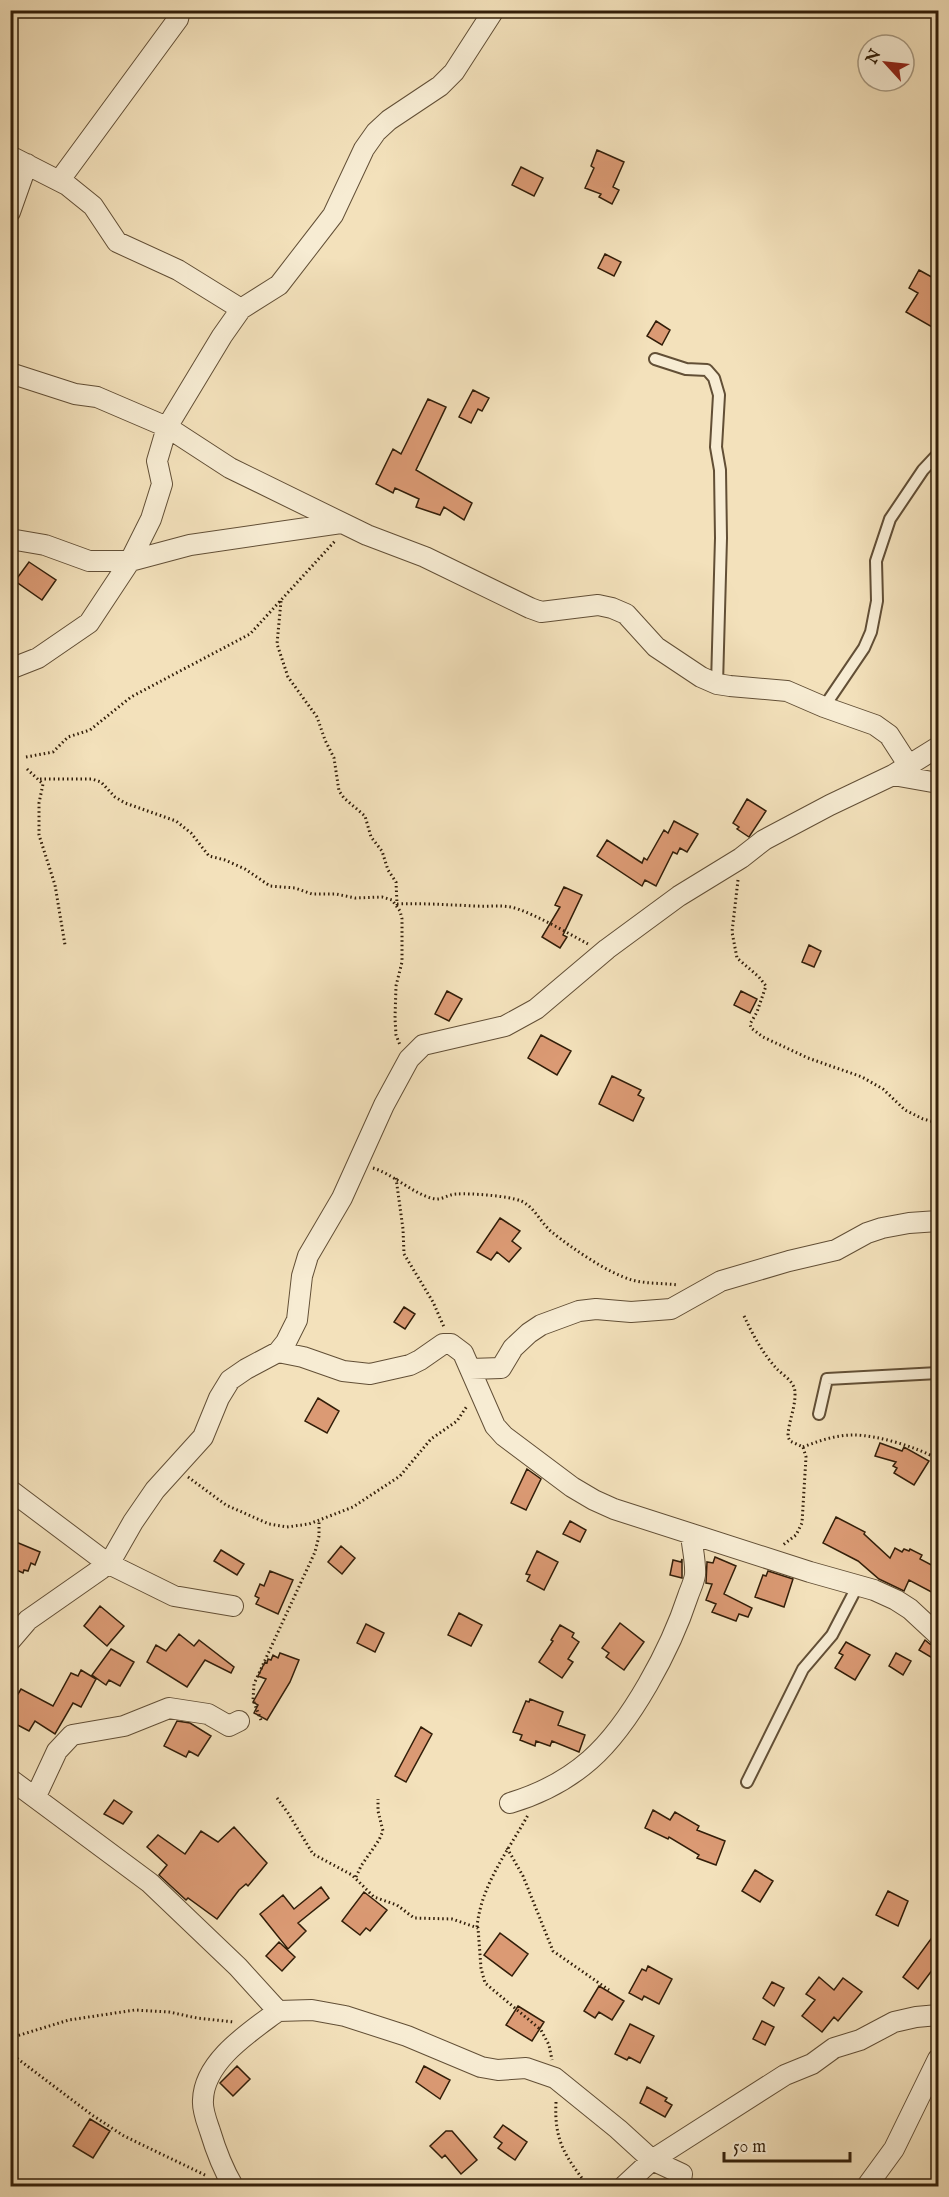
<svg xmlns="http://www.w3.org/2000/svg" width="949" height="2197" viewBox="0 0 949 2197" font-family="'IM FELL English',serif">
<rect width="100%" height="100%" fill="#f3e1bb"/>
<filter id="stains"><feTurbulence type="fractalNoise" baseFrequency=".00333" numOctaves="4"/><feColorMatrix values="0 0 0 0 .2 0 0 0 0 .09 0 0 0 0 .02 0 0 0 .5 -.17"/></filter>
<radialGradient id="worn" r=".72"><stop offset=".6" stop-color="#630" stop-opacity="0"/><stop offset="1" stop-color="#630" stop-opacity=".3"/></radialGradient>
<path fill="#db9a74" stroke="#321e09" stroke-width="1.5" d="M597,150l27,12 -11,25 6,3 -7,14 -13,-7 2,-3 -16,-6 9,-20 -3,-2z
M521,167l22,11 -9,18 -22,-11z
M605,254l16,8 -7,14 -16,-8z
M919,270l20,11v50l-33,-19 12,-19 -9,-5z
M656,321l14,9 -8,15 -15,-9z
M473,390l16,8 -7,13 -4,-2 -7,14 -12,-6z
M428,399l18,8 -30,63 56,33 -8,17 -20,-13 -4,8 -24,-8 3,-8 -24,-11 -2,5 -17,-9 17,-35 8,5z
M29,562l27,18 -14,20 -27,-19z
M747,799l19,12 -17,26 -12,-8 2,-2 -6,-4z
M674,821l24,13 -11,18 -7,-4 -3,6 -4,-2 -17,34 -11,-6 -3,6 -45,-30 10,-16 35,23 2,-5 3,2 17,-30 4,3z
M564,887l18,8 -19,40 4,2 -7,11 -18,-11 18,-30 -5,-2z
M809,945l12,6 -7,16 -12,-5z
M447,991l15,8 -13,22 -14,-7z
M741,991l16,8 -7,14 -16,-8z
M541,1035l30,16 -14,24 -29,-17z
M612,1076l29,14 -3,5 6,3 -11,23 -34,-17z
M500,1218l20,13 -8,10 9,7 -12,14 -12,-10 -6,8 -14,-8z
M404,1307l11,7 -10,15 -11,-7z
M318,1398l21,13 -12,22 -22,-12z
M880,1443l22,8 2,-4 25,14 -15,24 -20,-12 3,-5 -4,-2 3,-4 -21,-6z
M527,1469l14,10 -15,31 -15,-7z
M836,1517l29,15 -1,2 26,24 5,-10 7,4 2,-3 5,2 1,-2 12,6 -2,4 19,10v27l-30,-16 -5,11 -25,-12 -21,-18 -35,-18z
M570,1521l16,9 -6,12 -17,-8z
M16,1542l24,10 -5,13 -4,-2 -3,8 -4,-1 -1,3 -13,-6v-10z
M341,1546l14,12 -13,16 -14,-12z
M221,1550l23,14 -7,11 -23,-14z
M537,1551l21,11 -14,28 -17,-9 3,-6 -4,-1z
M715,1557l21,9 -12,28 28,14 -4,9 -9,-3 -3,7 -24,-9 4,-8 -10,-4 6,-16 -6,-1 1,-21 6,1z
M682,1559v19l-12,-3 3,-15 8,2z
M270,1571l23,9 -15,34 -22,-10 3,-6 -4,-2 5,-12 4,2z
M768,1571l25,8 -9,28 -29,-10 8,-22 3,1z
M100,1606l24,20 -17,20 -23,-20z
M459,1613l23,12 -11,21 -23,-11z
M620,1623l24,19 -20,28 -18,-13 3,-4 -7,-5z
M366,1624l18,9 -9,19 -18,-9z
M560,1625l14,8 -2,4 7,5 -11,17 5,3 -11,16 -23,-16 14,-21 -2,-1z
M179,1634l15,12 5,-6 35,27 -3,6 -26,-13 -18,27 -40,-25 9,-17 10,6z
M925,1640l5,4 9,3v15l-20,-12z
M846,1642l24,13 -15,25 -20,-12 8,-13 -4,-2z
M111,1649l23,13 -14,24 -11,-6 -3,5 -14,-10z
M280,1653l19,7 -9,22 -23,38 -13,-7 4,-8 -5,-3 13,-23 -8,-3 7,-14 2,1 1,-4 3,1 2,-5 5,3z
M896,1653l15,8 -8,14 -14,-9z
M81,1670l15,9 -15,28 -8,-4 -18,31 -20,-13 -6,10 -19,-10v-31l8,4 3,-5 32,17 18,-33 7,3z
M530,1699l33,13 -5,13 27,10 -6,17 -27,-11 -2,5 -14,-5 -1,5 -15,-6 2,-5 -9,-3 13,-31 3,1z
M177,1721l13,2 21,13 -13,20 -9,-5 -3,6 -22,-11z
M421,1727l11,7 -26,48 -11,-6z
M114,1800l18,12 -9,12 -19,-10z
M653,1810l17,10 5,-8 24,14 -2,4 28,11 -9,24 -19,-7 2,-3 -30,-18 -1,2 -23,-11z
M234,1827l33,36 -19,23 -2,-2 -7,6 -22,29 -29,-21 -2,2 -27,-25 8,-10 -20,-18 11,-12 27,19 16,-23 17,11z
M755,1870l18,11 -13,21 -18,-11z
M321,1887l8,11 -31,25 8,8 -18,18 -28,-35 23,-19 11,14z
M888,1891l20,10 -10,25 -22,-11z
M364,1892l23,18 -17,21 -4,-3 -6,7 -18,-14z
M939,1928v33l-21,28 -15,-12z
M500,1933l28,21 -16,22 -28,-21z
M279,1942l16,15 -13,14 -16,-15z
M648,1966l24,13 -13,25 -15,-8 -2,4 -13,-7 13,-24 4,2z
M819,1977l15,13 9,-12 19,14 -24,29 -4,-4 -12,15 -20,-16 13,-16 -9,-6z
M772,1982l12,6 -10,18 -11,-8z
M599,1986l25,15 -12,19 -13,-8 -4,6 -11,-7z
M518,2006l26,16 -12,19 -26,-16z
M762,2021l12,6 -9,18 -12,-6z
M630,2024l24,12 -14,27 -11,-6 -2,3 -12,-6z
M237,2066l13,13 -17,17 -13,-13z
M424,2066l26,14 -10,19 -24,-17z
M647,2087l20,11 -2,3 7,4 -7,12 -25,-14z
M90,2119l20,12 -17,27 -20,-12z
M503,2125l24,17 -12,18 -17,-12 4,-5 -8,-6z
M446,2131h6l25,29 -16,14 -16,-19 -3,3 -12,-12z"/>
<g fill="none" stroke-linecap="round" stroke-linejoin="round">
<g stroke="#624f36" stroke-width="14">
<path id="service" d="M655,359l31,10 21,1 7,8 5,17 -3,52 4,23 1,68 -4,146
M824,707l40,-59 7,-16 6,-31 -1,-40 14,-42 33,-49 15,-16
M819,1414l8,-35 111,-6
M747,1782l56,-113 29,-34 26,-50"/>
</g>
<g stroke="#624f36" stroke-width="22">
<path id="minor" d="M10,156l57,29 26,21 24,36 61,28 63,39
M59,181l119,-162 2,-9
M10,212l17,-48
M10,373l65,21 22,3 70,30 55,-91 19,-27 38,-24 44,-57 10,-13 31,-66 12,-17 13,-12 51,-34 14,-14 40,-62
M10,539l35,6 44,16h41l60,-16 151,-22
M10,669l28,-11 51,-35 41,-62 21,-42 11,-35 -5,-23 10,-34 63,41 137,67 58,22 105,51 11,4 57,-7 14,3 14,6 30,33 45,30 16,7 13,2 57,5 37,16 51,18 14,10 20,31
M893,775l45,8
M278,1352l25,5 40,14 27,3 40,-9 10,-5 23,-16h8l12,9 32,73 9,10 68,51 22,13 20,9 196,63 64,18 22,10 14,9 28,26
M470,1369l31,-1 12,-20 16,-15 12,-8 38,-14 17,-2 35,3 40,-3 50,-28 68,-20 47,-11 31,-17 15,-5 27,-5 29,-2
M10,1490l97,73 67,33 59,10
M10,1641l18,-21 73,-51 12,-12 20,-35 22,-32 48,-53 16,-39 11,-18 16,-11 32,-17 8,-10 11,-22 5,-44 6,-20 34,-58 42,-93 25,-46 14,-14 82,-19 31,-17 71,-60 72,-53 62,-38 23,-18 66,-35 63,-30 45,-28
M10,1779l140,104 88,84 40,44 34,-1 33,6 62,20 74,31 17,3 28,-2 29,10 63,51 34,31 133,-85 27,-11 22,-16 26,-8 34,-18 22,-5 22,-2
M36,1796l21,-45 15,-16 52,-9 45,-18 39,6 21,12 10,-5
M510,1803c30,-9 56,-22 80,-43 41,-36 81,-112 98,-164 2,-6 6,-14 7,-21 1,-13 -3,-28 -4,-41
M233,2186c-10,-17 -17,-35 -23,-55 -3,-9 -8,-21 -7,-31 1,-39 47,-68 75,-89
M624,2186l28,-26 30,14 -2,12
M867,2186l27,-37 44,-90"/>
</g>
<path stroke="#321e09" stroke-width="3" stroke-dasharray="1.5 3" stroke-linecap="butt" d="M281,601l-4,43 11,33 29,40 8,23 9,18 5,33 5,7 21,18 6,21 11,14 6,19 8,12 1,22c27,-1 52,1 79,2 14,1 28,-2 42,3 24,9 48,23 70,35
M26,757l27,-5 15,-15 22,-7 41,-33 119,-63 85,-93
M27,769l16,15 -4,19v32l16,50 10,60
M40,779h52l9,3 14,15 10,6 51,18 15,12 18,23 16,4 20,9 25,17 25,2 17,6h24l19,4 27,-1 10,3 8,11 2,8v43l-6,24 -1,32 1,17 4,10
M738,880l-6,52 5,26 22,19 7,9 -9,26 -7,12 1,4 12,9 45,21 54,19 21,12 22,21 18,9 15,4
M373,1168c22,7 41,27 62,31 7,1 14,-5 22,-5 13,-1 52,2 64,7 14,6 20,23 32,32 20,16 55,40 79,47 15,4 31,3 46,5
M396,1178l7,51 1,25 29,48 11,25
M744,1316c9,19 19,38 33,53 7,7 19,13 18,26 0,14 -7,28 -7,42l2,4 13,6 3,10 -4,66 -6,12 -13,10
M803,1447c15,-6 33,-12 50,-12 25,0 63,12 85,24
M188,1477l38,28 43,19 18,3 22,-3 44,-17 47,-31 31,-37 26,-18 10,-15
M261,1720l-8,-20 1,-16 61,-132 4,-16v-15
M277,1798l11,15 25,41 39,21 22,22 23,8 17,13 38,1 26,9 3,40 4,15 56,47 8,15 3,15
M507,1848l16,28 30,75 56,39
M356,1877l5,-11 18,-26 4,-9 -5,-20v-12
M477,1927c4,-42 31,-76 51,-112
M10,2038l59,-18 66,-10 34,2 28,6 37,4
M10,2053l82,62 32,21 83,40
M556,2102c-2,39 9,54 32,84"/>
<use href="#service" stroke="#f7ecd3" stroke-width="10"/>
<use href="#minor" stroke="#f7ecd3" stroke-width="20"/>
</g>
<rect width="949" height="2197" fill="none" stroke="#f3e1bb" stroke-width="36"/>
<rect x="12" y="12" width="925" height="2173" fill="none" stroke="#321e09" stroke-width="3"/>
<rect x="18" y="18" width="913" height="2161" fill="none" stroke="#321e09" stroke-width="1.5"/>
<g transform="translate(886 63) rotate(297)"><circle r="28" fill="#f7ecd3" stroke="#a89a82" stroke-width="1.5"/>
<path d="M0-4.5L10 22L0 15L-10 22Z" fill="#8f2418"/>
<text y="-9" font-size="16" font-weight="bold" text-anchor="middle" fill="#321e09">N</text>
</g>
<path d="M724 2152v9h126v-9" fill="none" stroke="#321e09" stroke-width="3"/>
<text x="733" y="2152" font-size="18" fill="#321e09" stroke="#f7ecd3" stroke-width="4.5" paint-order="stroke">50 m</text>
<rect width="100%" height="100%" filter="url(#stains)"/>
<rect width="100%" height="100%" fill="url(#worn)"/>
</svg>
